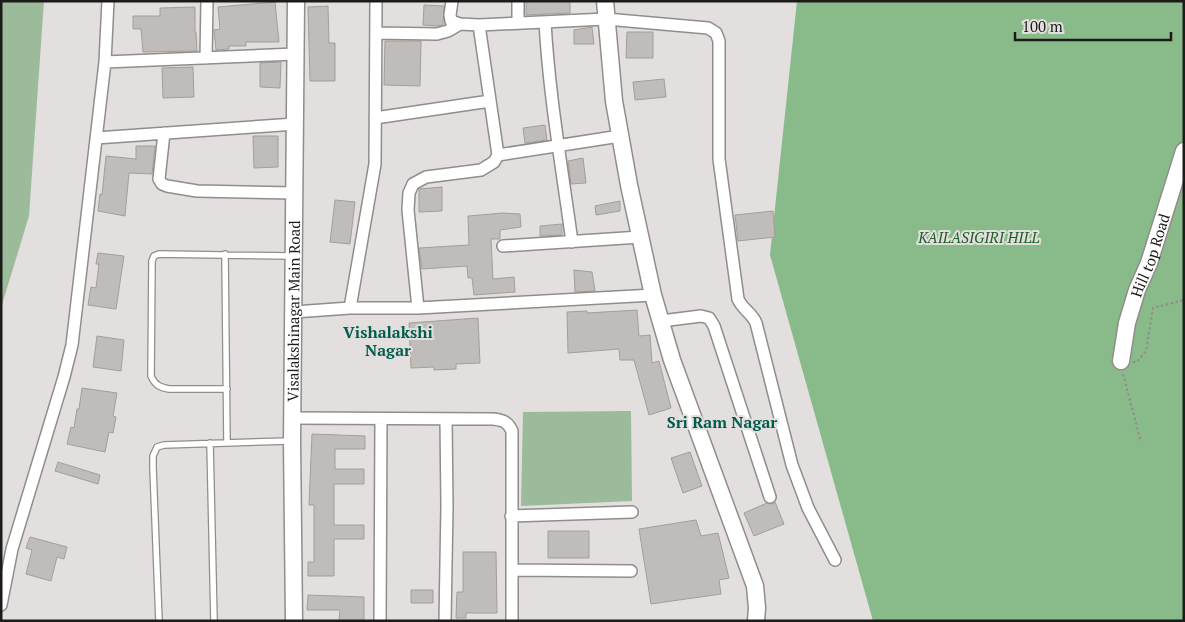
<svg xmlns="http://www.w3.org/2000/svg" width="1185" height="622" viewBox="0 0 1185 622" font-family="'PT Serif',serif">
<rect width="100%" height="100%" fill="#e3dfde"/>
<path fill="#9bbb9b" d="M1,1h43l-15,215 -28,92z
M631,411l1,90 -111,5 2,-94z"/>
<path fill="#89ba89" d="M797,1h387v620h-311l-103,-366z"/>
<path fill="#c0bcba" stroke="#a19e9c" d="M526,1h44v12l-44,2z
M275,2l4,40h-33v4h-17v3l-13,1 -2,-20 6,-1 -2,-22z
M424,5l20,1 -1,19 -6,1 -14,-1z
M328,6l1,37h6v38h-25l-2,-74z
M195,7v25h1l1,19 -54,1 -2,-23h-8v-13h27v-8z
M592,27l2,17h-20v-14z
M627,32h26v26h-27z
M385,41h36l-1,45 -36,-1z
M281,62l-1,26 -20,-1v-24z
M193,67l1,30 -31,1 -1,-30z
M664,79l2,18 -31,3 -2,-18z
M545,125l2,15 -22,3 -2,-15z
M253,136h25v31l-24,1z
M136,146h19l-3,28 -23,-1 -4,43 -27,-5 2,-17 2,1 4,-39 30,3z
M583,158l3,25 -15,1 -3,-23z
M442,187v24l-23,1v-23z
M335,200l20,2 -5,42 -20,-2z
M620,201v10l-24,4 -1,-9z
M773,211l2,26 -37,4 -3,-26z
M503,213l17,1 1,13 -21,3v9h-9l2,40 21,-2 1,15 -41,3 -2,-17h-4l-1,-12 -45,3 -3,-21 50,-3 -1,-29z
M562,224v11l-22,1v-10z
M98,253l26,3 -8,53 -28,-4 3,-18 5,1 3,-24h-3z
M574,270l18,2 3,19 -20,1z
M637,310l2,26 11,-1 2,28 7,-2 12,47 -22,7 -15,-55h-14l-1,-11 -51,4 -1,-41 20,-1v2z
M478,318l2,45 -24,1v5l-22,1v-3l-23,1 -2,-45z
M97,336l27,4 -3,31 -28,-4z
M82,388l35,5 -4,23 3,1 -3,16 -4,-1 -4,20 -38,-8 4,-17 3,1 3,-19h2z
M312,434l53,2v13h-30v20h29v15h-30v41h30v14h-30v37h-26v-14h6v-57h-5z
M690,452l12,34 -19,7 -12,-35z
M58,462l42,13 -2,9 -43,-13z
M775,502l9,22 -30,12 -10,-23 23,-10 5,1z
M696,520l5,16 17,-3 11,45 -10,2 2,14 -70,10 -12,-75z
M548,531h41v27h-41z
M30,537l37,10 -3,12 -7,-2 -6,24 -25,-7 6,-24 -6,-2z
M463,552h33l1,61h-31v5h-10l1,-26h6z
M411,590h22v13h-22z
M308,595l56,2v24h-25l1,-10 -2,-1h-31z"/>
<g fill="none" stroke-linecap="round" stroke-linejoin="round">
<g stroke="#908d8b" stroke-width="8">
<path id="lane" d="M225,254l2,189
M227,389h-58c-10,-2 -14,-4 -18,-13l1,-115 2,-5 5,-2 133,2
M210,443l4,178
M159,621l-6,-153v-12l4,-9 7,-2 125,-4"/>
</g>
<g stroke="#908d8b" stroke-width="14">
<path id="street" d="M452,1l-2,14 1,6 9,3 19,1 127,-6 102,9 8,5 3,8v118l19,140c4,10 14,14 18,24l36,142 16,43 27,52
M518,1v22
M545,22c4,73 17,146 27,220
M479,25l19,130
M376,33l61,1 11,-3 12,-7
M206,58l1,-57
M105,62l190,-8
M375,118l115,-17
M164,133l-5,46 3,5 5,2 30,5 97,2
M96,138l199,-14
M503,246l137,-9
M350,308l25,-144 1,-163
M418,308l-10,-98 1,-17 4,-9 13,-7 55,-7 13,-8 4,-7 122,-19
M294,312l56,-4h68l235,-13
M661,321l40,-5 8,2 5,8 56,171
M292,418l201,1c10,1 15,3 19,12v190
M511,516l121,-4
M512,570l119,1
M1,605l11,-56 52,-172 8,-32 33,-283 3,-61
M380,621l1,-202
M445,621l2,-115 -1,-86"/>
</g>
<g stroke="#908d8b" stroke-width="19">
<g id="secondary">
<path d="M605,1l9,100 15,84 24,110 19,65 83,226 2,22 -1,13"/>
<path id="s1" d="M1121,361l6,-38 10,-33 12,-27 35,-112"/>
<path id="s2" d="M294,621l-2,-180 4,-440"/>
</g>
</g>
<path stroke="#918e8d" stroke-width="2" stroke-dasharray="2.5 2.5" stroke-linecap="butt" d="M1133,362h4l9,-11 7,-43 31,-8
M1123,374l18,68"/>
<use href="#lane" stroke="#fff" stroke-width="5.5"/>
<use href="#street" stroke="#fff" stroke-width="11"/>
<use href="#secondary" stroke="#fff" stroke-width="16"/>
</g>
<g text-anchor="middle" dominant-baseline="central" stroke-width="4" stroke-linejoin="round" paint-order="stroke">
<g font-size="15" font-style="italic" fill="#1d6124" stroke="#e3dfde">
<text x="979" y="237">KAILASIGIRI HILL</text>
</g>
<g font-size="15" fill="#1c1b1a" stroke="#e3dfde">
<text stroke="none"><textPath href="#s1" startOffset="110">Hill top Road</textPath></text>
<text stroke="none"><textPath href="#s2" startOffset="310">Visalakshinagar Main Road</textPath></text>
</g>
<g font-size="16" font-weight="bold" fill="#015c4b" stroke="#e3dfde">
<text x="388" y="332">Vishalakshi<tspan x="388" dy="18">Nagar</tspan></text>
<text x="722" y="422">Sri Ram Nagar</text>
</g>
</g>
<rect width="1185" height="622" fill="none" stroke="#1c1b1a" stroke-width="5"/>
<path d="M1015 32v8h156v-8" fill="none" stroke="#1c1b1a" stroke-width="2.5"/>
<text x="1022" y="32" font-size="15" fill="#1c1b1a" stroke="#e3dfde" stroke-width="4" paint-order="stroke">100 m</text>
</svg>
